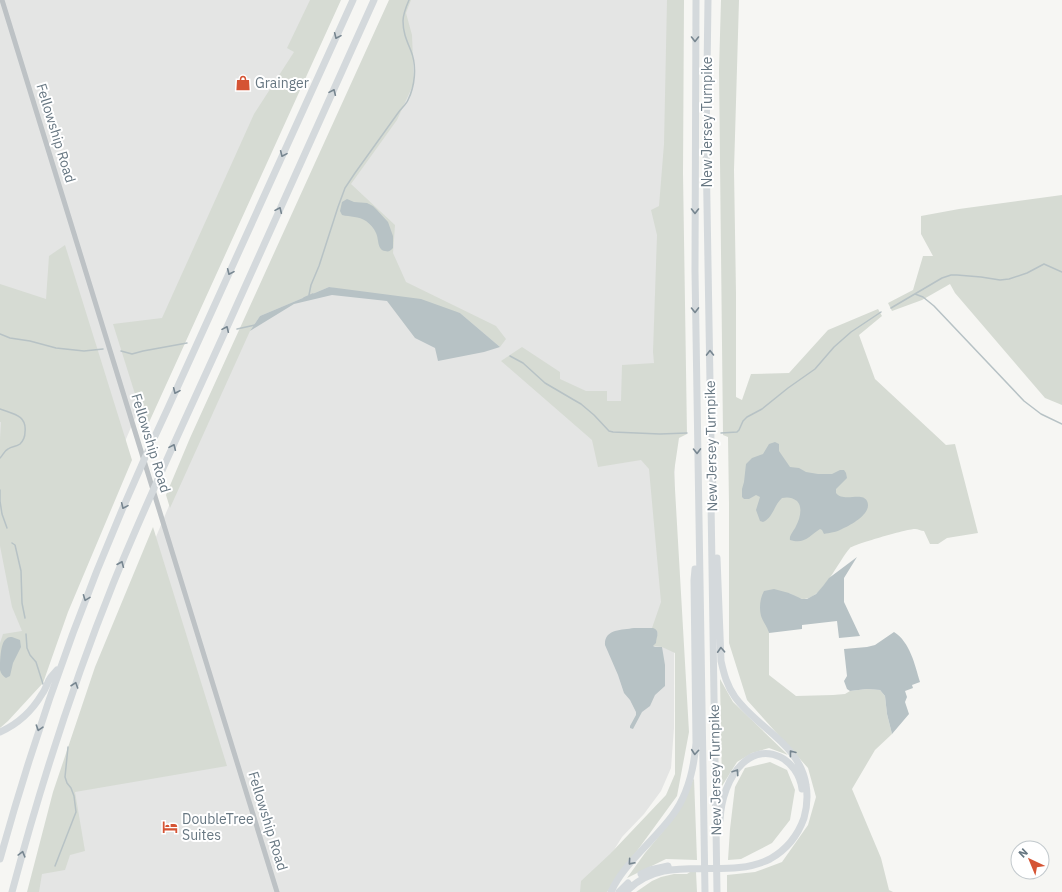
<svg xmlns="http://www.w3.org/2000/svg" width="1062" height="892" viewBox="0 0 1062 892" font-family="'IBM Plex Sans',sans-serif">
<rect width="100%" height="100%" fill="#f6f6f3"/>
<path fill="#e4e5e4" d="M0,0h329l-197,425 -94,221 -38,69z
M395,0h277l3,344 -1,384 -3,40 -10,23 -17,23 -22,23 -34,55h-558l102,-298 60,-143z"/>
<path fill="#d6dbd3" d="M310,0h31l-195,429 -33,-105 49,-6 92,-204 40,-62 -7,-4z
M389,0h22l-5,13 6,22 2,48 -17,37 -46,64 44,41 -2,28 13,29 90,44 10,13 -6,8 -40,-34 -131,-26 -69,29 -10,15 -80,177 -4,-13 24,-57z
M667,0h17l-1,173 4,261 -8,4 -5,34 15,260 -12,64 -70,96h-27l1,-11 29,-27 56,-59 9,-21v-121l-13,-6 -9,-1 5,-13 -6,-5 9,-26 -12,-133 -8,-9 -43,7 -6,-27 -91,-79 21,-14 38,25v7l26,12h21v10h14l1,-36 32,-2 -1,-11 4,-117 -6,-25 8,-4 5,-62z
M721,0h18l-5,170 2,123v104l6,3 9,-26 38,-1 39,-43 50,-21 4,7 -23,19 16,44 71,66 9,-1 23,89 -31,5 -9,6h-8l-6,-13c-3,0 -6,-2 -9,-2 -5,-1 -63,16 -65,19 -11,12 -29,53 -47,51 -5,0 -10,-4 -14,-6l-28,22 7,12 1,6v42l27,21 37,-1 12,-1 5,-3 17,-2 13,1 5,6 2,18 5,20 -17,16 -23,39 29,69 8,32 4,2h-166v-17l28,-3 27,-10 26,-37 8,-28 -8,-29 -61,-68 -18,-57v-139l-1,-67 -5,-2 -4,-365z
M1062,195v210l-17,-7 -90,-105 -5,-9 -28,16 -30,11 -4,-8 25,-13 10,-34h10l-12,-22v-18l38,-7z
M65,245l67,215 -64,152 -25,71 -35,38 -8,7v-85l3,-9 19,-3 -10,-24 -12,-61v-107l1,-17h-1v-138l46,15 3,-43z
M153,527l74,239 -152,26 10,59 -15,4 -5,15 -23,4 -3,18h-12l26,-100 42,-125z
M720,679l13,23 55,53 -19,-7 -17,5 -15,9 -15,24z
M770,762l17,8 8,20 -5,30 -18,23 -31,16 -13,1 2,-31 5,-42 10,-19z
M694,778l3,82 -31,-1 -39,19 18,-25 29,-35z
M690,872h6l1,20h-61l16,-11 9,-4 13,-3h13z"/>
<path fill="#b7c2c5" d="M347,199l7,3 13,1 6,3 4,4 11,12 5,14v12c-3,3 -4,4 -8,3 -8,-1 -6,-12 -9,-18 -2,-5 -6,-9 -10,-12 -7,-5 -16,-4 -24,-6l-2,-4 2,-9z
M329,287l92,12 39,14 40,34 -16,5 -46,9 -3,-13 -20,-10 -28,-37 -55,-6 -38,9 -44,27 10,-15z
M775,442l4,2v7l11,16 9,1 7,4 12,2h14l8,-4h4l2,3 1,5 -11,11v4c8,10 26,-2 31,8 6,12 -16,24 -25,28 -5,3 -13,4 -18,5l-2,-4 -2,-1c-10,6 -15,16 -30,11 -1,-5 4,-9 6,-14 4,-7 7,-19 1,-25 -5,-4 -10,-4 -15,-3 -8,7 -9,20 -19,24l-3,-1 -4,-11 4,-13 -4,-2 -7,4h-5l-2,-2v-8l2,-7 2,-18 6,-6 11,-4 6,-10z
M857,557l-13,21v24l16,34 -21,2 -2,-17 -35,4v4l-33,4c-2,-7 -6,-11 -8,-17 -2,-8 -1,-18 3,-25l10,-2 15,4 13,6h5l9,-5 7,-8 6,-8z
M634,628h19c8,3 3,9 3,15l-3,3 2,1h7l3,18v21l-10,9 -5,11 -8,6 -9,17 -3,-1v-2l6,-11v-3l-6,-12 -6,-7 -6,-18 -13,-30c-1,-16 17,-15 29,-17z
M894,632c16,10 21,33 26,50l-8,3 1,3 -8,3 2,6 -2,5 4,12 -17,20 -5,-20 -2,-18 -5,-6 -13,-1 -17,2 -3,-2 -3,-8 3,-5 -3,-27 23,-2 8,-2z
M12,637l8,3 1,7 -8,16 -3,13 -4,2c-3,-2 -5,-4 -6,-8 0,-6 0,-27 6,-31 2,-2 4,-2 6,-2z"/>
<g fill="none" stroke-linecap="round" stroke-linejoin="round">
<path stroke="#b7c2c5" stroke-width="1.5" d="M915,294l8,3 11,9 90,95 17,13 21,10
M309,295l2,-10 8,-19 19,-59 7,-19 10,-15 43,-60c3,-5 8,-8 10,-13 7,-14 9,-34 3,-49 -4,-10 -8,-18 -8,-30 0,-7 3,-14 6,-21
M304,298l9,-4
M891,308l51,-30 9,-3h6l24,2 19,3 9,-1 18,-6 17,-9 18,8
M237,329l18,-4
M0,334l10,4 20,3 26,7 28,3 19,-2
M121,351l11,3 11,-3 44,-8
M510,356l13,7 22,20 29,17 7,4 13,11 15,16 4,1 47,2 27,-1
M0,409c13,5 27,6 25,23 0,5 -2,9 -5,12 -4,3 -8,2 -12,5 -4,2 -5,6 -8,9
M721,433l16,-1 2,-2 4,-9 4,-4 15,-8 26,-21 27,-19 19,-22 17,-15 30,-20
M0,490v11l2,13 5,14
M12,543l3,2 6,26 1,32 3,15
M26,634l1,14 3,7 6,7 7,22
M55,866l21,-54 -2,-16 -3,-8 -4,-5 -2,-6 3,-30"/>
<path stroke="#bdc2c5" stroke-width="5" d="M2,0l275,892"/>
<path stroke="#d4d9dc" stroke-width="7" d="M696,0l-1,271 10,621
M708,0l-2,145 5,297 2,48 -2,12 6,390
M0,732c18,-8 32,-21 42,-38 3,-4 5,-10 7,-14 2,-4 6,-7 8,-10
M720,820c1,-20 8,-43 23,-57 24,-22 55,-3 59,26
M0,859c43,-155 99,-306 168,-451l185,-408
M641,874l9,-4 18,-4
M12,892c28,-105 61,-208 101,-308 34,-84 73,-166 110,-248 50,-112 101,-224 151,-336
M611,892c7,-16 19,-29 31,-42 10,-11 21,-22 30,-34 16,-21 22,-47 24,-73l-2,-163 1,-11
M619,892l9,-9
M626,892c39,-42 98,-10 144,-33 16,-9 28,-24 34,-41 3,-11 4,-22 2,-33 -6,-41 -49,-57 -71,-88 -8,-11 -11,-23 -14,-36l-4,-103"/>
</g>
<defs><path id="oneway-chevron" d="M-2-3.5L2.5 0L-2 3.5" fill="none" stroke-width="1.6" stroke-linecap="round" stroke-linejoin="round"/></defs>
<g stroke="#778690">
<use href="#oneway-chevron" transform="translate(337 36) rotate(114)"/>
<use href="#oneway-chevron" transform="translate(695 39) rotate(90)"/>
<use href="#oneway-chevron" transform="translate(333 92) rotate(-66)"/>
<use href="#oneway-chevron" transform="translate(283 154) rotate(114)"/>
<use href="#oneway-chevron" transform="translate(279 210) rotate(-66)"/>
<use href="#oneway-chevron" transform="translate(695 211) rotate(90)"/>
<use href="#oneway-chevron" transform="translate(230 272) rotate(114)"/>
<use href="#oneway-chevron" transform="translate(695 310) rotate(89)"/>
<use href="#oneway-chevron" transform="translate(226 329) rotate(-66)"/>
<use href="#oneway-chevron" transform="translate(710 353) rotate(-91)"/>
<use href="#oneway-chevron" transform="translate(176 391) rotate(114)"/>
<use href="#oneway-chevron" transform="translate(173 447) rotate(-66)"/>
<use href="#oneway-chevron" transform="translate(697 451) rotate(89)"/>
<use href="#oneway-chevron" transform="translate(124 506) rotate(114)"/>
<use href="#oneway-chevron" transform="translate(121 564) rotate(-67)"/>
<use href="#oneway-chevron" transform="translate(86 598) rotate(111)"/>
<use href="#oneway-chevron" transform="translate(721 650) rotate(-93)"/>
<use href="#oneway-chevron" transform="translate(75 685) rotate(-71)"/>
<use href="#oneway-chevron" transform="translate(39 728) rotate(108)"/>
<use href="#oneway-chevron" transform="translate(695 752) rotate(95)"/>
<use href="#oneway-chevron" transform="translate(792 753) rotate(-128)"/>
<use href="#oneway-chevron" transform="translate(736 772) rotate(-56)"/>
<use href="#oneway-chevron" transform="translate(22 854) rotate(-75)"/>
<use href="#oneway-chevron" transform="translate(631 862) rotate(131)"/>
</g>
<defs>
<g id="shop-bare" transform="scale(1.2)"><path d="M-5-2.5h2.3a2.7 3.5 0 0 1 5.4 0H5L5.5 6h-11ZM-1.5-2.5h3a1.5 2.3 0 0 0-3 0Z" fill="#d55434" stroke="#fff" stroke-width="2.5" paint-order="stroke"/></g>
<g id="hotel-bare" transform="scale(1.2)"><path d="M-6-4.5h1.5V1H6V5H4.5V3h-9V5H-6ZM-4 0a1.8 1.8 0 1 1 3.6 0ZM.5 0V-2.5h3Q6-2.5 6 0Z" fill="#d55434" stroke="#fff" stroke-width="2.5" paint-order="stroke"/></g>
</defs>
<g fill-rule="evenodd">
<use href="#shop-bare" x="243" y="83"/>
<use href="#hotel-bare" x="170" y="827"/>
</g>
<g text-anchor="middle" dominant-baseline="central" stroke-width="4" stroke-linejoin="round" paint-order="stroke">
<g font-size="14" fill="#677782" stroke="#fff" text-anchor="start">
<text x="255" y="83">Grainger</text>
<text x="182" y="819">DoubleTree<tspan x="182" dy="16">Suites</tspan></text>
</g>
<g font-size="14" fill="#677782" stroke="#fff">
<text transform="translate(707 122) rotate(-90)">New Jersey Turnpike</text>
<text transform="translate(56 133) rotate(73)">Fellowship Road</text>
<text transform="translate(151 443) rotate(73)">Fellowship Road</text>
<text transform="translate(711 446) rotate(-91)">New Jersey Turnpike</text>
<text transform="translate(715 770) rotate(-91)">New Jersey Turnpike</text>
<text transform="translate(268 821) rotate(73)">Fellowship Road</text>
</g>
</g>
<g transform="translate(1030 860) rotate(316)"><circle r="19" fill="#ffffff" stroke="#c2c9cd"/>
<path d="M0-3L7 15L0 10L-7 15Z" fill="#d55434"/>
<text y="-6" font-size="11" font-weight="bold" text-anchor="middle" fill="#677782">N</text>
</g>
</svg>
